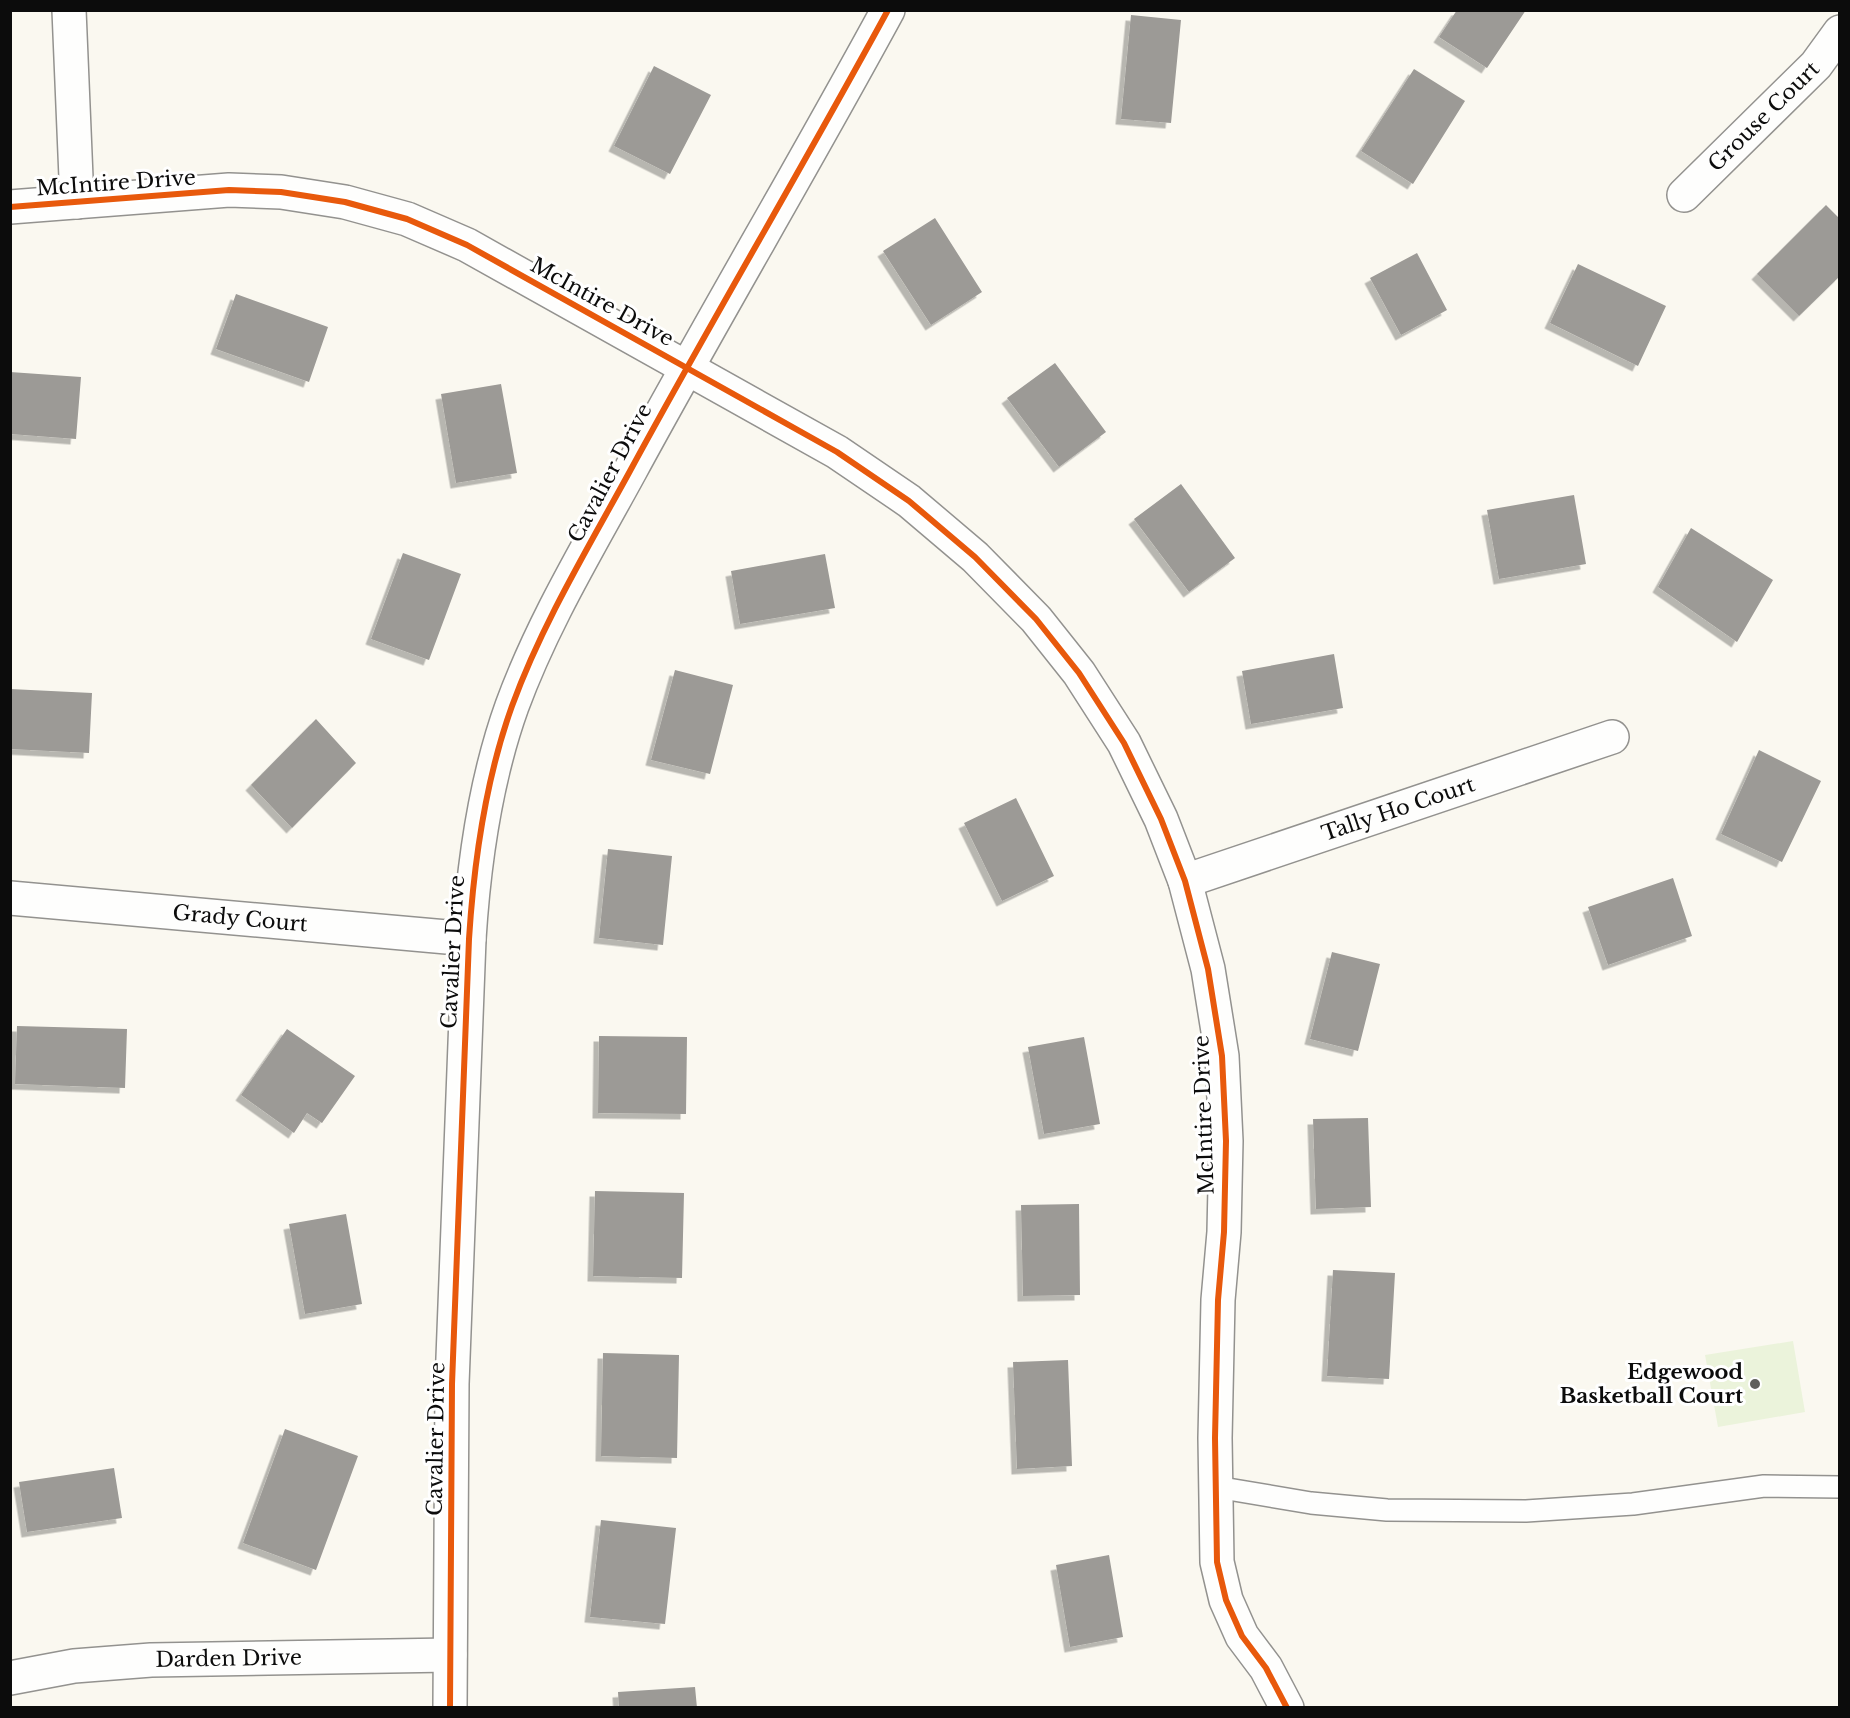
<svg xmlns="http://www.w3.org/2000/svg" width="1850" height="1718" viewBox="0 0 1850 1718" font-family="'Libre Baskerville',serif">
<defs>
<filter id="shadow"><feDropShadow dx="-5.5" dy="5.5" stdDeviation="0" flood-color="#0004"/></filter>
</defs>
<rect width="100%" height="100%" fill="#faf8f0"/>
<path fill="#ebf3db" d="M1793,1341l12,71 -87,15 -13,-72z"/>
<path fill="#9c9a96" filter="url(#shadow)" d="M1457,10h69l-39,58 -48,-31z
M1131,15l50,5 -10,103 -50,-4z
M654,66l57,29 -41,79 -56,-28z
M1414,69l51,32 -52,83 -52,-33z
M1826,205l14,14v57l-41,40 -42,-42z
M935,218l47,74 -51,33 -48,-74z
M1417,253l30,57 -46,25 -31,-57z
M1578,264l88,42 -28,60 -88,-43z
M236,294l92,33 -19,55 -93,-33z
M1055,363l51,69 -47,35 -52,-69z
M10,372l71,5 -5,62 -66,-5z
M501,384l16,89 -61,10 -15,-89z
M1181,484l54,74 -46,34 -55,-73z
M1574,495l12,69 -87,15 -12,-69z
M1691,528l82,52 -36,62 -79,-55z
M403,553l58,21 -32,86 -58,-21z
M825,554l10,54 -95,16 -9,-53z
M1334,654l9,54 -92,16 -9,-53z
M675,670l58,15 -23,89 -59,-14z
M10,689l82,4 -3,60 -79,-4z
M316,719l40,44 -64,65 -41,-43z
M1759,750l62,31 -39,81 -61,-28z
M1016,798l38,78 -52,25 -38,-78z
M608,849l64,7 -9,89 -64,-7z
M1673,878l19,58 -84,29 -20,-58z
M1332,952l48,12 -22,87 -48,-12z
M17,1026l110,3 -2,59 -110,-4z
M287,1029l68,47 -33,47 -15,-10 -13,20 -53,-38z
M599,1036l88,1 -1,77 -88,-1z
M1084,1037l16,87 -56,10 -16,-87z
M1368,1118l3,89 -55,2 -3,-90z
M595,1191l89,2 -2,85 -89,-2z
M1079,1204l1,91 -57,1 -2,-91z
M346,1214l16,90 -57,10 -16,-90z
M1333,1270l62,3 -6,106 -62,-3z
M603,1353l76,2 -2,103 -76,-2z
M1068,1360l4,106 -55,3 -4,-107z
M285,1429l73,27 -42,114 -73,-27z
M114,1468l8,50 -95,14 -8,-50z
M601,1520l75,8 -11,96 -75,-7z
M1109,1555l14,82 -53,10 -14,-82z
M695,1687l2,21h-78l-1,-16z"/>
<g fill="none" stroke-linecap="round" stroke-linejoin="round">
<g stroke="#93928f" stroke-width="24">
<path id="service" d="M1216,1487l95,16 76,7 139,1 107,-7 131,-18 76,1"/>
</g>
<g stroke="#93928f" stroke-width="36">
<g id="minor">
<path d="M69,10l8,192"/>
<path id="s1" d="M1684,195l132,-130 24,-33"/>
<path d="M10,207l219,-17 52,2 64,10 62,17 60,26 370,207 72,49 66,56 61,62 43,54 45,70 37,76 24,62 23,88 14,87 4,85 -2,91 -6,68 -3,138 2,124 9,38 16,36 24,32 21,40"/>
<path id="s2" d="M1185,881l427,-144"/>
<path id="s3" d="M10,898l459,41"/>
<path id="s4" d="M10,1678l64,-12 77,-6 299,-5"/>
</g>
</g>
<g stroke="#93928f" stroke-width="36">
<path id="tertiary" d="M450,1708l2,-324 17,-445c5,-79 16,-158 43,-233 30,-82 76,-158 118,-235 84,-155 174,-306 258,-461"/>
</g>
<use href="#service" stroke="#fefefd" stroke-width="21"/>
<use href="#minor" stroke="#fefefd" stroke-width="33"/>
<use href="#tertiary" stroke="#fefefd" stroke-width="33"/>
<g stroke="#fff" stroke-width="10">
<path id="cycleway" d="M10,207l219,-17 52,2 64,10 62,17 60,26 370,207 72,49 66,56 61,62 43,54 45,70 37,76 24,62 23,88 14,87 4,85 -2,91 -6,68 -3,138 2,124 9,38 16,36 24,32 21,40
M450,1708l2,-324 17,-445c5,-79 16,-158 43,-233 30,-82 76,-158 118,-235 84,-155 174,-306 258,-461"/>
</g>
<use href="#cycleway" stroke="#e8590c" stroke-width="6"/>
</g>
<circle fill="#5f5f5c" stroke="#fff" stroke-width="2" cx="1755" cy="1384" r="6"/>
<g text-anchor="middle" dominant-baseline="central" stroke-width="6" stroke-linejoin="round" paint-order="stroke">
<g font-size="21" fill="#0c0c0c" stroke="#fff">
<text stroke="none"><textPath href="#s1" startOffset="112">Grouse Court</textPath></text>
<text transform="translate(116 183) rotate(-4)">McIntire Drive</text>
<text transform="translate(602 302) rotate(29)">McIntire Drive</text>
<text transform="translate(610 473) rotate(-62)">Cavalier Drive</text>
<text stroke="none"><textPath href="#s2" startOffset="225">Tally Ho Court</textPath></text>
<text stroke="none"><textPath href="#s3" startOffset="231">Grady Court</textPath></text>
<text transform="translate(453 952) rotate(-87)">Cavalier Drive</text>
<text transform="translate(1204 1115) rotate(-92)">McIntire Drive</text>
<text transform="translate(436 1439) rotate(-89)">Cavalier Drive</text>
<text stroke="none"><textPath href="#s4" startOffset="220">Darden Drive</textPath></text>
</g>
<g font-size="21" font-weight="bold" fill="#0c0c0c" stroke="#fff" text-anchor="end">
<text x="1743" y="1372">Edgewood<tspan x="1743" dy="24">Basketball Court</tspan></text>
</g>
</g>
<rect width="1850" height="1718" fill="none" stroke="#0c0c0c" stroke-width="24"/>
</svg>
